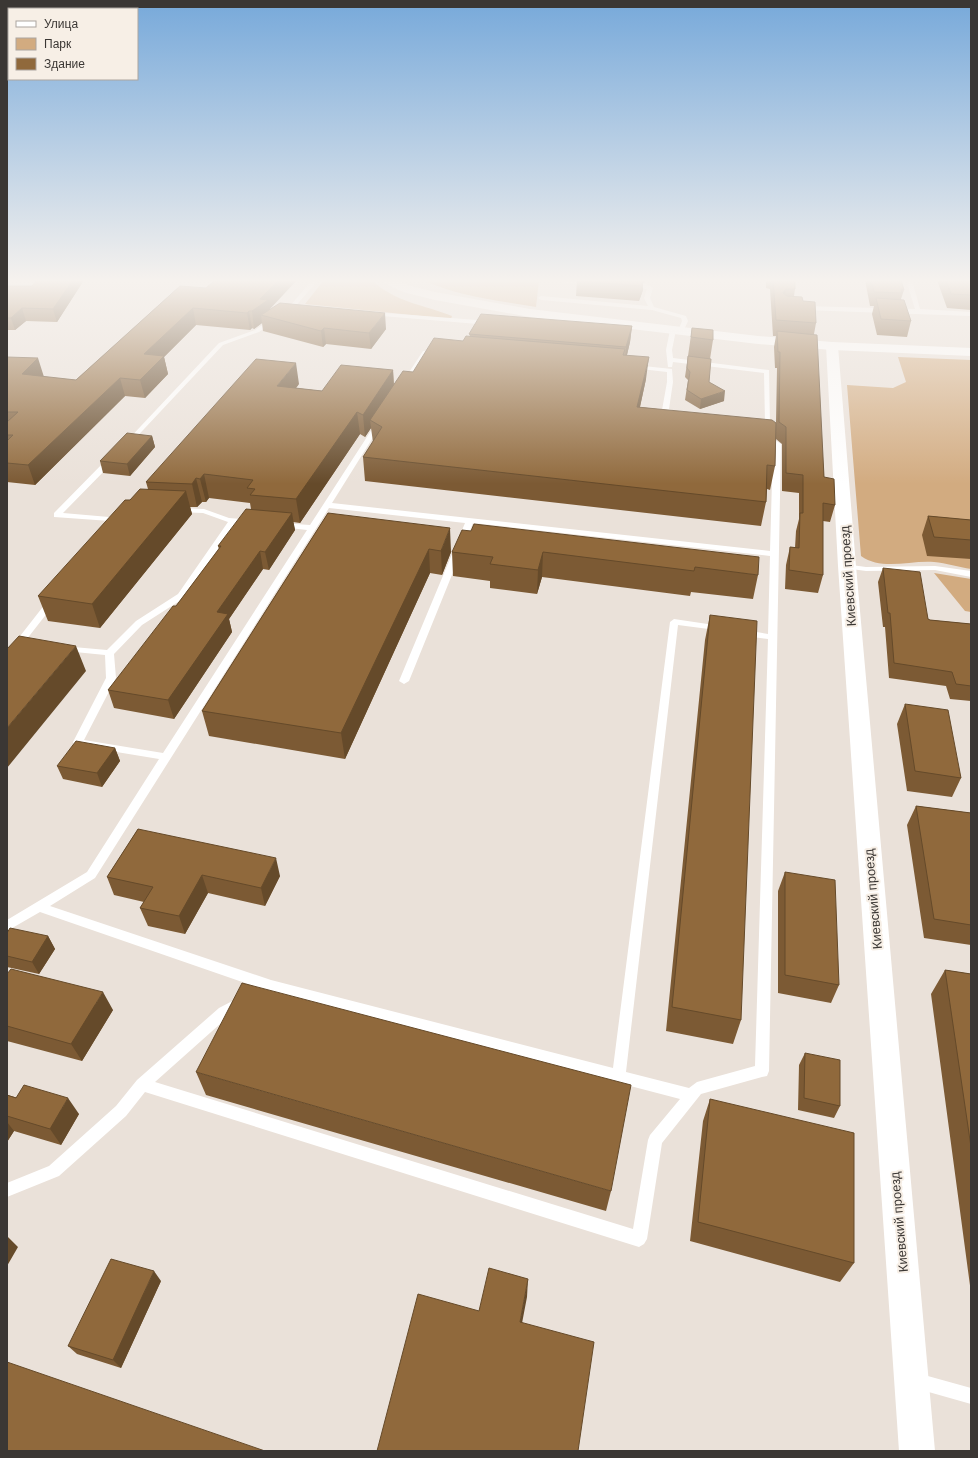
<svg xmlns="http://www.w3.org/2000/svg" width="978" height="1458" viewBox="0 0 978 1458" font-family="Arial,sans-serif">
<rect width="100%" height="100%" fill="#eae1d9"/>
<path fill="#d2ab80" d="M324,280h48c22,22 53,25 80,36l-1,3 -146,-15z
M423,280h116l-3,27c-36,-6 -80,-11 -113,-27z
M898,357l73,3v209c-12,-2 -25,-6 -37,-7 -24,-2 -52,9 -73,-6l-14,-171 46,3 13,-6z
M934,573l37,6v33l-6,-1z"/>
<g fill="none" stroke-linecap="round" stroke-linejoin="round">
<path fill="#fff" fill-rule="evenodd" d="M312,280h6l-24,28 -35,24 -36,13 -94,100h-4v-2l94,-100 36,-13 35,-24z
M557,280h18l18,3 -3,2 -30,-3z
M906,280h6l8,29 51,3v4l-168,-6 -3,-2 3,-2 112,3z
M643,284h4l6,4 -3,10 4,9 32,9 2,5 -5,11 -5,-1 4,-10 -1,-3 -29,-8 -111,-10 -3,-2 3,-2 107,10 -4,-8 3,-9 -20,-3 3,-2 13,2z
M372,312l118,9 3,2 -3,2 -120,-10 -1,-1z
M673,328l3,2 -4,20 1,8 96,12 1,55 -8,6 -5,-1 8,-7 -1,-50 -91,-11 -1,5h-4l-2,-17 4,-20z
M423,351l15,-1 3,2 -3,2h-11l-20,30h-4l-1,-1z
M634,365l38,4 1,13 -4,27 10,3v2l-17,-4 5,-28v-10l-35,-4v-2z
M379,421l3,2 -50,80 438,48 3,-106 -10,-9 5,-1 13,9 -12,627 -2,5 -5,1 -61,17 -39,49 -15,96 -3,5 -5,3 -494,-155 -19,24 -67,60 -52,21v-14l42,-17 67,-60 21,-26 82,-72 21,-11 5,2 1,4 -1,4 -16,9 -74,66 478,147 15,-89 2,-5 30,-36 -409,-107 -231,-80 -33,19v-11l80,-48 72,-113 -85,-14 -1,-3 33,-64 -1,-23 -40,-4 -5,-3 2,-2 45,4 29,-29 42,-27 50,-72 -25,-9 -27,-1v-4l28,1 25,9 25,2v4l-18,-1 -52,75 -42,27 -28,29 2,24 -32,62 79,13 144,-223 -26,-3 -4,-2 4,-2 29,2 66,-102zM329,508l136,15 -66,158 5,3 5,-3 64,-158 297,33 -2,78 -23,-4 -4,3 4,3 23,3 -13,427 -58,16 -8,6 -63,-16 52,-447 46,6 1,-2 -4,-3 -47,-7 -4,3 -57,446 -342,-88 -221,-74 45,-28z
M108,458h3l4,2 -52,53 46,4 13,-4h3v4l-15,4 -56,-4v-4z
M844,564l22,3 69,-1 36,5v6l-36,-7 -69,1 -22,-3 -1,-2z
M52,598l4,3 -1,2 -32,41h-6l-2,-2 2,-2 32,-41z
M917,1373l54,15v16l-60,-17 -2,-6 2,-6z"/>
<path fill="#fff" fill-rule="evenodd" d="M832,342l4,1 2,3 18,220 79,885h-36l-61,-885 -12,-220 2,-3z"/>
<path fill="#fff" fill-rule="evenodd" d="M380,280h16l15,6 24,6 95,17 228,27 74,6 139,6v8l-139,-6 -74,-6 -228,-27 -95,-17 -32,-8 -21,-10z"/>
</g>
<path fill="#7c5a34" d="M84,280l-27,42 -31,-1 -11,9h-8v-44h25z
M577,280h69l-1,2 -2,1v7l-4,11 -63,-5z
M766,280h29v9l-1,7 9,5 13,22 -2,11 10,143 11,28 -5,17 -7,-1v54l-5,18 -33,-4 1,-24 4,-18 5,1 1,-17 3,-12v-26l-17,-2v-47l-6,-5 -1,27 -5,24 -3,-1 -1,13 -5,24 -396,-45 -2,-24 10,-15 -2,-14 -6,9 -5,-3 -60,89 -7,-1 2,8 -26,40 -6,-1 -34,50 3,13 -58,87 -60,-11 -6,-18 68,-84 43,-57 -1,-3 33,-37 -1,-6 -41,-5 -3,4h-4l-5,5h-7l2,7 -92,114 -52,-7 -10,-25 110,-107 -2,-7 153,-98 -3,4 26,3 71,-21 1,15 69,-44 7,-5 -1,-2 163,-8 -2,16 -3,13 19,24 -6,28 136,16 1,-55h-2l-1,-21 2,-11h-3l-3,-47 -4,-1z
M865,280h36l3,10 -3,9 10,22 -4,16 -30,-2 -5,-21 2,-8h-4z
M937,280h34v30l-24,-2z
M180,286l90,23 116,20 -15,20 -45,-5 -3,3 -60,-16 -1,-8 -8,6 -2,-1 -2,2 -54,-5 -32,32 4,17 -23,24 -20,-2 -90,89 -28,-3v-125l37,20 32,3z
M692,328l21,12 -3,19 -1,23 15,19 -24,8 -15,-9 3,-20 -3,-3z
M152,436l3,11 -25,29 -27,-3 -3,-12z
M328,513l123,39 -9,23 -12,-2 -85,186 -136,-23 -7,-25z
M928,516l43,4v39l-44,-3 -5,-21z
M471,531l287,44 -5,24 -62,-7 -1,4 -148,-19 -5,17 -47,-6v-7l-37,-5 -1,-24z
M883,568l45,51 2,1 41,4v77l-21,-2 -4,-13 -57,-8 -4,-51h-2l-5,-45z
M710,615l31,405 -8,24 -67,-13 39,-391z
M905,704l56,74 -9,19 -45,-6 -10,-67z
M115,748l5,13 -18,26 -39,-8 -6,-13z
M916,806l55,7v132l-47,-7 -17,-113z
M138,829l142,47 -15,30 -57,-13 -23,41 -37,-8 -8,-18 4,-6 -30,-7 -7,-18z
M785,872l54,113 -8,18 -53,-10v-102z
M7,933l41,3 7,13 -16,25 -32,-7z
M945,970l26,4v319l-40,-299z
M7,974l106,36 -31,51 -75,-20z
M805,1053l35,53 -6,12 -36,-8 1,-45z
M196,1072l415,119 -5,20 -400,-116z
M7,1095l72,19 -18,31 -47,-14 -7,11z
M710,1099l144,164 -14,19 -150,-41 13,-120z
M161,1281l-40,87 -44,-14 -9,-8z"/>
<path fill="#654a2a" d="M73,280h11l-27,42 -4,-13z
M279,280h18l-27,29 1,8 -8,-1 -2,-1 1,8 -8,6 -2,-18 8,-12z
M642,280h4l-1,2 -2,1v7l-4,11z
M786,289l-3,15v-11z
M22,308l4,13 -11,9 -4,-12z
M193,308l3,17 -32,32 4,17 -23,24 -5,-18 4,-26z
M249,311l3,17 -2,2 -3,-17z
M385,313l1,16 -15,20 -2,-16z
M632,326l-2,16 -5,21 1,-16z
M324,328l2,16 -3,3 -2,-16z
M649,357l-3,22 -11,50 2,-22z
M38,358l6,19 -22,-3z
M296,363l3,21 -19,24 -3,-22z
M393,370l1,22 -24,28 1,8 -6,9 -2,-22z
M120,378l5,18 -90,89 -7,-20z
M725,391l-1,10 -24,8 1,-10z
M357,412l3,22 -60,89 -4,-24z
M152,436l3,11 -25,29 -3,-12z
M204,474l5,24 -3,4 -6,-23z
M196,478l6,24 -5,5 -5,-23z
M186,491l6,23 -92,114 -8,-24z
M292,513l3,17 -26,40 -4,-18z
M450,528l1,24 -9,23 -1,-24z
M429,549l1,24 -85,186 -4,-26z
M260,551l3,18 -34,50 3,13 -58,87 -6,-19 49,-88z
M543,552l-1,25 -5,17 1,-24z
M76,646l10,25 -79,97v-40z
M115,748l5,13 -18,26 -5,-14z
M276,858l4,18 -15,30 -4,-18z
M202,875l6,18 -23,41 -6,-18z
M48,936l7,13 -16,25 -7,-12z
M103,992l10,18 -31,51 -11,-17z
M68,1098l11,16 -18,31 -11,-16z
M7,1122l7,9 -7,11z
M7,1236l11,11 -11,19z
M154,1271l7,10 -40,87 -8,-8z
M528,1279l-1,18 -8,42 1,-17z"/>
<path fill="#90693c" stroke="#654a2a" d="M37,280h36l-20,29 -31,-1 -11,10h-4v-32h25z
M215,280h64l-19,19 8,1 -16,11h-3l-2,2 -54,-5 -49,46 20,2 -24,24 -20,-2 -92,87 -21,-2v-22l6,-6h-6v-13l11,-10h-11v-55l31,1 -16,16 54,6 104,-94 26,2z
M577,280h66l-2,6 -64,-5z
M773,280h22v9h-9l-3,4 4,3 15,1 1,4 12,1 1,21 -40,-3z
M871,280h30l3,10 -3,-1 1,4 -28,-1z
M946,280h25v15l-20,-1z
M876,298l28,2 7,21 -30,-2z
M280,303l105,10 -16,20 -45,-5 -3,3 -60,-16z
M481,314l151,12 -6,21 -157,-13z
M692,328l21,2v10l-22,-3z
M777,331l40,4 7,142 10,2 1,26 -12,-2v72l-34,-5 1,-23 9,1 1,-35h3v-38l-17,-2v-46l-7,-5 1,-70h-2z
M466,336l159,13 -2,6 26,2 -12,50 135,13 4,3 -1,43 -8,-1 -1,37 -403,-45 19,-30 -12,-7 33,-49 10,1 21,-34 29,3z
M688,356l23,3 -2,23 16,9 -24,8 -14,-9 3,-18 -3,-4z
M256,359l40,4 -19,23 45,5 19,-26 52,5 -30,45 -6,-3 -61,87 -46,-4 5,-6 -8,-1 6,-8 -49,-6 -4,5 -4,-1 -4,6 -46,-2z
M127,433l25,3 -25,28 -27,-3z
M140,489l46,2 -94,113 -54,-8 87,-96h5z
M246,509l46,4 -27,39 -5,-1 -43,61 11,2 -60,86 -60,-10 65,-84h3l45,-60h-3z
M328,513l122,15 -9,23 -12,-2 -88,184 -139,-22z
M928,516l43,4v20l-37,-3z
M474,524l285,33 -1,18 -63,-8 -1,4 -151,-19 -5,18 -48,-6 3,-7 -41,-5 10,-22 9,1z
M883,568l37,4 8,47 2,1 41,4v62l-15,-2 -4,-12 -58,-9 -4,-50h-2z
M710,615l47,6 -16,399 -69,-13z
M19,636l57,10 -69,82v-79z
M905,704l43,6 13,68 -46,-7z
M76,741l39,7 -18,25 -40,-7z
M916,806l55,7v112l-37,-6z
M138,829l138,29 -15,30 -59,-13 -23,41 -39,-8 13,-21 -46,-10z
M785,872l50,8 4,105 -54,-10z
M10,928l38,8 -16,26 -25,-6v-23z
M11,969l92,23 -32,52 -64,-18v-52z
M945,970l26,4v173z
M242,983l389,102 -20,106 -415,-119z
M805,1053l35,7v46l-36,-8z
M24,1085l44,13 -18,31 -43,-13v-21l9,3z
M710,1099l144,34v130l-156,-41z
M111,1259l43,12 -41,89 -45,-14z
M489,1268l39,11 -8,43 74,20 -16,109h-201l41,-157 61,17z
M7,1362l258,89h-258z"/>
<linearGradient id="sky" x2="0" y2="1"><stop stop-color="#77a9da"/><stop offset="0.58" stop-color="#f6f2ee"/><stop offset="1" stop-color="#f6f2ee" stop-opacity="0"/></linearGradient>
<rect width="978" height="484" fill="url(#sky)"/>
<g text-anchor="middle" dominant-baseline="central" stroke-width="4" stroke-linejoin="round" paint-order="stroke">
<g font-size="13" fill="#3b3734" stroke="#f7efe6">
<text transform="translate(848 576) rotate(-94)">Киевский проезд</text>
<text transform="translate(873 899) rotate(-95)">Киевский проезд</text>
<text transform="translate(899 1222) rotate(-95)">Киевский проезд</text>
</g>
</g>
<rect width="978" height="1458" fill="none" stroke="#3b3734" stroke-width="16"/>
<rect x="8" y="8" width="130" height="72" fill="#f7efe6" stroke="#aca59f"/>
<rect x="16" y="21" width="20" height="6" fill="#ffffff" stroke="#aca59f"/>
<text x="44" y="28" font-size="12" fill="#3b3734">Улица</text>
<rect x="16" y="38" width="20" height="12" fill="#d2ab80" stroke="#aca59f"/>
<text x="44" y="48" font-size="12" fill="#3b3734">Парк</text>
<rect x="16" y="58" width="20" height="12" fill="#90693c" stroke="#aca59f"/>
<text x="44" y="68" font-size="12" fill="#3b3734">Здание</text>
</svg>
